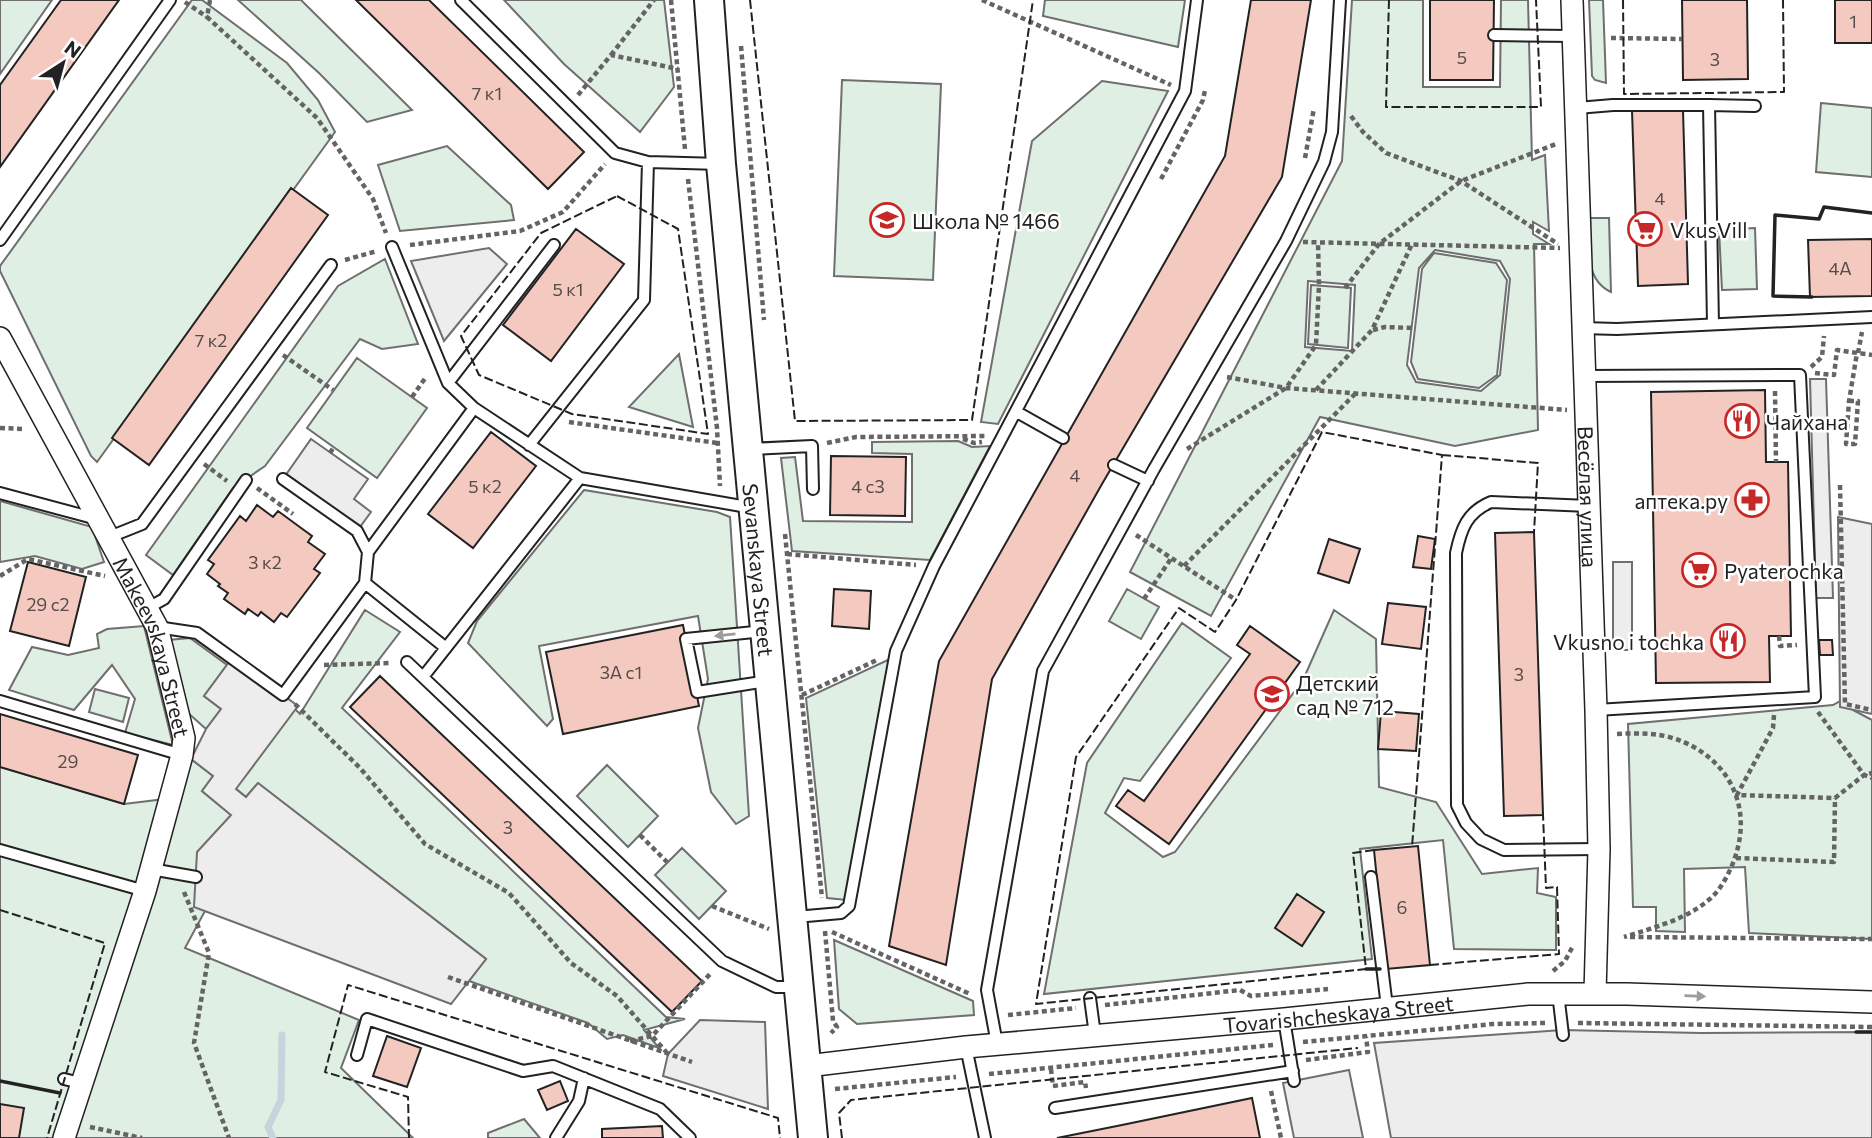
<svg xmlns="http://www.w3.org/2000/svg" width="1872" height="1138" viewBox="0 0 1872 1138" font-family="Commissioner,sans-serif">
<rect width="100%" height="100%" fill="#fff"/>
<path fill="#e0efe3" stroke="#6f6f6f" stroke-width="2" fill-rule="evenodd" d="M0,0h52l-52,74z
M192,0h10l85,63 31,37 17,32 -238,330 -6,-6 -91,-185v-5z
M238,0h63l111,110 -45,12 -48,-49z
M504,0h160l10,87 -34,45 -76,-68z
M1045,0h140l-7,47 -135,-31z
M1352,0h71v87h77l1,-87h27l4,160 13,-5 4,76 -16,-9v12l16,10h-15l4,186 -83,16 -135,-29 -109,199 -81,-44 212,-411zM1435,250l65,11 10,18 -10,96 -19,16 -65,-9 -9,-17 12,-97zM1308,281l47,4 -3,66 -47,-4z
M1589,0h14l3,83 -11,-3 -3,-4z
M842,80l99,4 -8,196 -99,-4z
M1102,81l66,10 -170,333 -17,-2 51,-281z
M1821,103l51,5v69l-56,-5z
M447,146l64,59 3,15 -114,11 -22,-66z
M1590,218h19l2,74c-28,-13 -21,-47 -21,-74z
M1755,228l2,61 -35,1 -3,-60z
M1434,253l62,10 11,17 -10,95 -18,13 -61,-9 -7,-17 11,-93z
M385,259l33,85 -36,5 -22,-10 -95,127 -32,22 -60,87 -27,-20 192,-269z
M1311,285l40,3 -3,60 -40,-4z
M679,354l14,73 -64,-20z
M357,358l70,50 -50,70 -70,-50z
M958,441l14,6 18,-1 -60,114 -138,-9 -11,-93 14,-1 8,64 109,1v-68l-40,-1v-11z
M584,490l133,22 13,5 19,299 -13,8 -25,-32 -13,-64 10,-49 -10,-63 -159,30 14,73 -6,7 -79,-83 9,-22z
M0,501l92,26 12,35 -22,7 -47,-13 -35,6z
M1127,589l32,18 -18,32 -32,-18z
M365,610l35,22 -58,76 324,309 19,2 -41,11 15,18 -36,-13 -16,4 -19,-16 -119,-42 17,-22 -228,-176 -12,14 -11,-9 60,-79 5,5z
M1334,610l42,29 3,148 57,15 46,72 56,-6 -1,25 19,4v53l-102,-1 -11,-109 -83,9 12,110 -328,35 43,-231 95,-140 49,35 -91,123 -16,-3 -19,35 58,44 12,-5 128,-172z
M144,626l29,119 -48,-12 10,-34 -23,-34 -38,45 -65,-20 23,-43 36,8 31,-7 -2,-14 10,-5z
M190,638l37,27 -23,31 17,13 -15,20 -19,-17 -19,-72z
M890,659l-43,241 -20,-2 -21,-200z
M95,689l34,9 -6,24 -34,-10z
M1849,696l4,14 19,10v219l-123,-6 -4,-66 -61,2 1,63 -29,-1v-24h-23l-5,-183 205,-19z
M191,759l22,17 -11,15 29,24 -26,96 -20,37 174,72 -18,48 72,70h-413v-371l124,37 57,-7z
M607,765l51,51 -30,31 -51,-51z
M682,848l44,43 -27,28 -44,-44z
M834,940l139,61 1,14 -117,9 -18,-15z
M524,1119l16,19h-52v-5z"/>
<path fill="#ededed" stroke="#6f6f6f" stroke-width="2" d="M489,248l18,16 -63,77 -33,-80z
M1810,379h16l7,219h-17z
M311,439l57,40 -14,20 17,13 -14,19 -74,-52z
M1838,517l34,7v190l-32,-7z
M1613,562h19v88h-19z
M232,658l66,48 -62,83 10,8 12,-14 228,176 -35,45 -257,-97 3,-55 34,-37 -29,-24 11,-15 -22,-17 15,-30 15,-20 -17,-13z
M700,1020l65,2 3,87 -105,-33 5,-22z
M1562,1030l139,3 171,-1v106h-481l-17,-95z
M1349,1070l14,68h-69l-11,-55z"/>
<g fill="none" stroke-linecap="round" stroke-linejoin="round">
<path stroke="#c7d3dd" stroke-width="7" d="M273,1138l-5,-11 13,-27 1,-65"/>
</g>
<path fill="#f3c9c0" stroke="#222" stroke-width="2" d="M61,0h58l-119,167v-82z
M356,0h73l155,152 -36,37z
M1251,0h60l-29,177 -180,307 -110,195 -46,286 -57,-19 50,-285 286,-505z
M1430,0h64l-1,80h-63z
M1682,0h65l1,79 -65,1z
M1835,0h37v43h-37z
M1683,110l5,174 -50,2 -6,-175z
M291,188l37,27 -179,250 -37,-27z
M576,229l48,35 -73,97 -48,-36z
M1872,239v57l-62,1 -2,-57z
M1765,390l1,72h22l3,174h-22l1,46 -114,1 -5,-291z
M491,432l45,34 -63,82 -45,-34z
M831,456l75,1 -1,59 -75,-1z
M257,505l16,12 5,-6 34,25 -4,6 17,12 -11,15 6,4 -33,44 -6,-4 -7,9 -13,-10 -3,4 -10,-7 -3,5 -21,-15 4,-6 -10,-7 2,-2 -13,-10 7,-10 -6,-4 32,-44 6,5z
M1534,532l9,283 -39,1 -9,-283z
M1418,536l17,3 -4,30 -18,-2z
M1329,539l31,10 -11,34 -31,-10z
M28,562l58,15 -17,69 -59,-15z
M834,589l37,2 -2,38 -37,-3z
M1388,603l38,4 -5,42 -39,-5z
M683,625l16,81 -136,28 -17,-82z
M1250,626l50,36 -131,182 -53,-38 12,-16 16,11 106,-147 -13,-9z
M1819,640h13l1,15h-13z
M380,676l322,305 -30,31 -322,-305z
M1381,711l38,3 -3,37 -38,-2z
M0,714l138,41 -14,49 -124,-37z
M1418,846l12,119 -44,4 -12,-119z
M1297,894l27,18 -22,34 -27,-18z
M387,1036l34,12 -14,39 -34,-11z
M560,1081l8,20 -21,9 -9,-20z
M1252,1098l8,40h-203l65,-13z
M0,1104l24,4 -5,30h-19z
M662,1126l1,12h-61v-9z"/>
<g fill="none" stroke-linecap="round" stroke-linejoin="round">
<g stroke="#222" stroke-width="14">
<path id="service" d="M461,0l154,153 33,9 73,2
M1494,35l79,1
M1709,105l46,1
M1577,108l36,-3h96l4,219
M0,240l170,-240
M392,247l56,136 26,25
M1583,328l34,1 255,-12
M1584,376l216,-1 15,322 -219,13
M448,383l106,-138
M1017,412l46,26
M529,445l115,-145 4,-138
M749,449l63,-3 1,43
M1114,465l34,16
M283,479l74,52 11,21
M0,493l97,26
M1589,506l-98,-4c-24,10 -30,27 -35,51l1,252 9,18 15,16 23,11 95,-1
M107,538l35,-14 189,-259
M365,583l81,65
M146,609l18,-10 82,-119
M157,627l40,6 86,62 82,-112 3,-31 106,-144 106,70 173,30
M764,631l-78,8 11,53 70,-11
M407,662l315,299 54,26h20
M423,677l157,-199
M0,701l182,54
M0,850l145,41
M151,869l45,8
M1371,877l16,130
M795,917l46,-4 8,-7 47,-255 38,-85 251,-475 12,-91
M1558,993l5,42
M1090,998l5,37
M1284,1019l10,62
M997,1044l-10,-54 56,-319 111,-202 132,-228 38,-79 8,-30 8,-132
M966,1047l19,91
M357,1055l10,-36 156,52 30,-5 107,43 30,29
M64,1079l16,4
M1055,1108l238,-37
M556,1138l23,-37 5,-23"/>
</g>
<g stroke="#222" stroke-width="24">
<g id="minor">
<path id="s1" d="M1572,0l24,710 3,139 -4,144"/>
<path id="s2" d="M0,338l157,289 27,111 -2,17 -37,136 -81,247"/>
<path id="s3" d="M807,1066l159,-19 318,-28 244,-25h99l245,8"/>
</g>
</g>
<g stroke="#222" stroke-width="32">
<g id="tertiary">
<path id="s4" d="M709,0l12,164 92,974"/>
</g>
</g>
<path stroke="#646464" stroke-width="4.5" stroke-dasharray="5 3.5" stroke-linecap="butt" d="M210,0l-3,17 110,101 56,81 13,34
M671,0l14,149
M982,0l189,85
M185,2l22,15
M1611,38l71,1
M741,46l23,274
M611,55l43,-55
M578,95l33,-40 67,14
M1351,116l12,16 23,21 75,28 97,63
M1305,158l9,-50
M688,179l29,249 3,58
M1161,179l42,-79 2,-10
M1303,242l257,6
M410,245l110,-14 43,-19 42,-48
M345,260l32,-9
M1345,288l34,-44 82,-63 95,-37
M1373,330l12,-3 29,1
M1858,353l4,-21
M283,355l50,35
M1811,367l11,-10 2,-21
M1815,373l19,2 3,-25 35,5
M1227,377l59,11 281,22
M1316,390l56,-60 40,-86
M1775,391l1,71
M412,397l14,-20
M1849,401h9l-3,43h-9l3,-43 8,-48
M569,422l148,21
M0,428l24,1
M963,439l11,4 8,-1
M827,443l29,-6 130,-1
M1187,449l99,-61 30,-43 3,-60 -1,-43
M330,453l4,-6
M204,464l23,17
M1840,485l5,219 27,6
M257,488l36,26
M785,534l37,364
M1136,535l100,65
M787,554l129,11
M1184,566l172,-173
M0,576l28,-17 77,17
M1144,599l28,-42
M1779,636l1,10 17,-1
M324,665l68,-2
M802,695l75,-35
M295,704l65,64 65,76 84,49 62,70 46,33 51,58
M1818,712l46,63 8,3
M1774,715l-1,13 -36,67 98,3 29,-23 8,-2
M1617,734c16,-1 32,-1 48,2 52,12 86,57 73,111 -4,17 -14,39 -27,51 -25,22 -56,29 -87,39
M640,835l27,27
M1736,858l98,4 1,-64
M184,892l25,61 -15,90 35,95
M712,906l57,23
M825,931l8,90 4,6 -6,6
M832,932l138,62
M1630,937l242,2
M1553,971l12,-10 8,-15
M448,977l244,85
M1105,1005l135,-15 11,6 77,-7
M1008,1015l68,-7
M1578,1023l294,4
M630,1041l22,-5 60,-64
M1303,1042l190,-18 52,-1
M1306,1060l62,-8 -2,-15
M1051,1069l2,17
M989,1074l284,-29
M1053,1086l32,-4 1,6
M835,1089l121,-12
M1271,1091l10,47
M90,1127l52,11"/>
<use href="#service" stroke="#fff" stroke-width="10"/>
<use href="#minor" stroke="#fff" stroke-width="21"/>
<use href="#tertiary" stroke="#fff" stroke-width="28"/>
<path stroke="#222" stroke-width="2" stroke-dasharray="9 3.5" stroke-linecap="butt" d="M750,0l45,421 177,-1 61,-420
M1389,0l-3,107h155l-5,-107
M1623,0l1,94 160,-2 -1,-92
M617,196l61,33 30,205 -136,-20 -93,-39 -18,-39 80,-103z
M1442,455l96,8 -4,69
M1374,850l-21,3 13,116 -330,35 40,-247 103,-149 36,24 21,-32 86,-168 120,23 -30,392
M0,910l105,33 -58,195
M1430,965l129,-11 -2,-67 -11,1 -3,-73
M409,1138l-1,-41 -83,-25 23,-87 430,133 2,20
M842,1138l-3,-25 12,-13 507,-52"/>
<path stroke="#222" stroke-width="3.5" d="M1812,297l-39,-1 2,-81 44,4 5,-12 48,6
M1366,969h14
M1856,1032h16
M0,1081l60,12"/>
</g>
<defs><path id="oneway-solid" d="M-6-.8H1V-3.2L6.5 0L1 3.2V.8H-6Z" transform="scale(1.75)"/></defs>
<g fill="#9c9c9c">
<use href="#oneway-solid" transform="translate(725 635) rotate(174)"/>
<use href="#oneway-solid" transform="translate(1695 996) rotate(2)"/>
</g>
<defs>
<g id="school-ring" transform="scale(1.75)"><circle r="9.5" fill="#fff" stroke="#c62828" stroke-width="1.5"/><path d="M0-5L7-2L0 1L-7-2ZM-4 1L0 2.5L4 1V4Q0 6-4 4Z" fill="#c62828"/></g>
<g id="supermarket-ring" transform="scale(1.75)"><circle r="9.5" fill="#fff" stroke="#c62828" stroke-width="1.5"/><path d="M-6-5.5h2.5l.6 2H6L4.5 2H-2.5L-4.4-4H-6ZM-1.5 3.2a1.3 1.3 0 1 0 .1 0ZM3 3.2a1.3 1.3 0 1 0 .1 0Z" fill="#c62828"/></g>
<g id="restaurant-ring" transform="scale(1.75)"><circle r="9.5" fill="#fff" stroke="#c62828" stroke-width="1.5"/><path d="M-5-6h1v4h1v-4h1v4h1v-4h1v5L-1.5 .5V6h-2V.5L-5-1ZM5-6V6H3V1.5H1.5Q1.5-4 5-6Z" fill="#c62828"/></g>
<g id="pharmacy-ring" transform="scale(1.75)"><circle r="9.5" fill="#fff" stroke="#c62828" stroke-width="1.5"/><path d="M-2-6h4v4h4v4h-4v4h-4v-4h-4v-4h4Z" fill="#c62828"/></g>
</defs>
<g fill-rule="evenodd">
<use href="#school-ring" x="887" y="220"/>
<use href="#supermarket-ring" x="1645" y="229"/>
<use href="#restaurant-ring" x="1742" y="421"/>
<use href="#pharmacy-ring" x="1752" y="500"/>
<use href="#supermarket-ring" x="1699" y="570"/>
<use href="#restaurant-ring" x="1728" y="641"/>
<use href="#school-ring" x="1272" y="694"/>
</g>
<g text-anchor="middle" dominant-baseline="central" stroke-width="5" stroke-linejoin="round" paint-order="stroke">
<g font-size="18" fill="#564c4a">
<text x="1853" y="21">1</text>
<text x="1462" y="57">5</text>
<text x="1715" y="59">3</text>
<text x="487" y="93">7 к1</text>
<text x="1660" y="198">4</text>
<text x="1840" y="268">4А</text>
<text x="568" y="289">5 к1</text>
<text x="211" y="340">7 к2</text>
<text x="1075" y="475">4</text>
<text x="485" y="486">5 к2</text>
<text x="868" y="486">4 с3</text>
<text x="265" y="562">3 к2</text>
<text x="48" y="604">29 с2</text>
<text x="621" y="672">3А с1</text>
<text x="1519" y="674">3</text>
<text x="68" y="761">29</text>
<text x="508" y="827">3</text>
<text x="1402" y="907">6</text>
</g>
<g font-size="21" fill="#222" stroke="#fff" text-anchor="start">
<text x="912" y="220">Школа № 1466</text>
<text x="1670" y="229">VkusVill</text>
<text x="1766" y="421">Чайхана</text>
<text x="1728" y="500" text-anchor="end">аптека.ру</text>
<text x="1724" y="570">Pyaterochka</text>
<text x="1704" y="641" text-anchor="end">Vkusno i tochka</text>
<text x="1296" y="682">Детский<tspan x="1296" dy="24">сад № 712</tspan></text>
</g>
<g font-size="21" fill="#222" stroke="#fff">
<text stroke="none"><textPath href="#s1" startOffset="497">Весёлая улица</textPath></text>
<text stroke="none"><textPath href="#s4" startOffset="572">Sevanskaya Street</textPath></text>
<text stroke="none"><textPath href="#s2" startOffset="346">Makeevskaya Street</textPath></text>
<text stroke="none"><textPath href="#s3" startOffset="534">Tovarishcheskaya Street</textPath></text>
</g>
</g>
<g transform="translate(63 63) rotate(36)" stroke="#ffffff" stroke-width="5" paint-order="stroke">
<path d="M0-5L12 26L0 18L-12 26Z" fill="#222222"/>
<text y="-10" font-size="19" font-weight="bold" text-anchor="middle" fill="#222222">N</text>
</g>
</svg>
